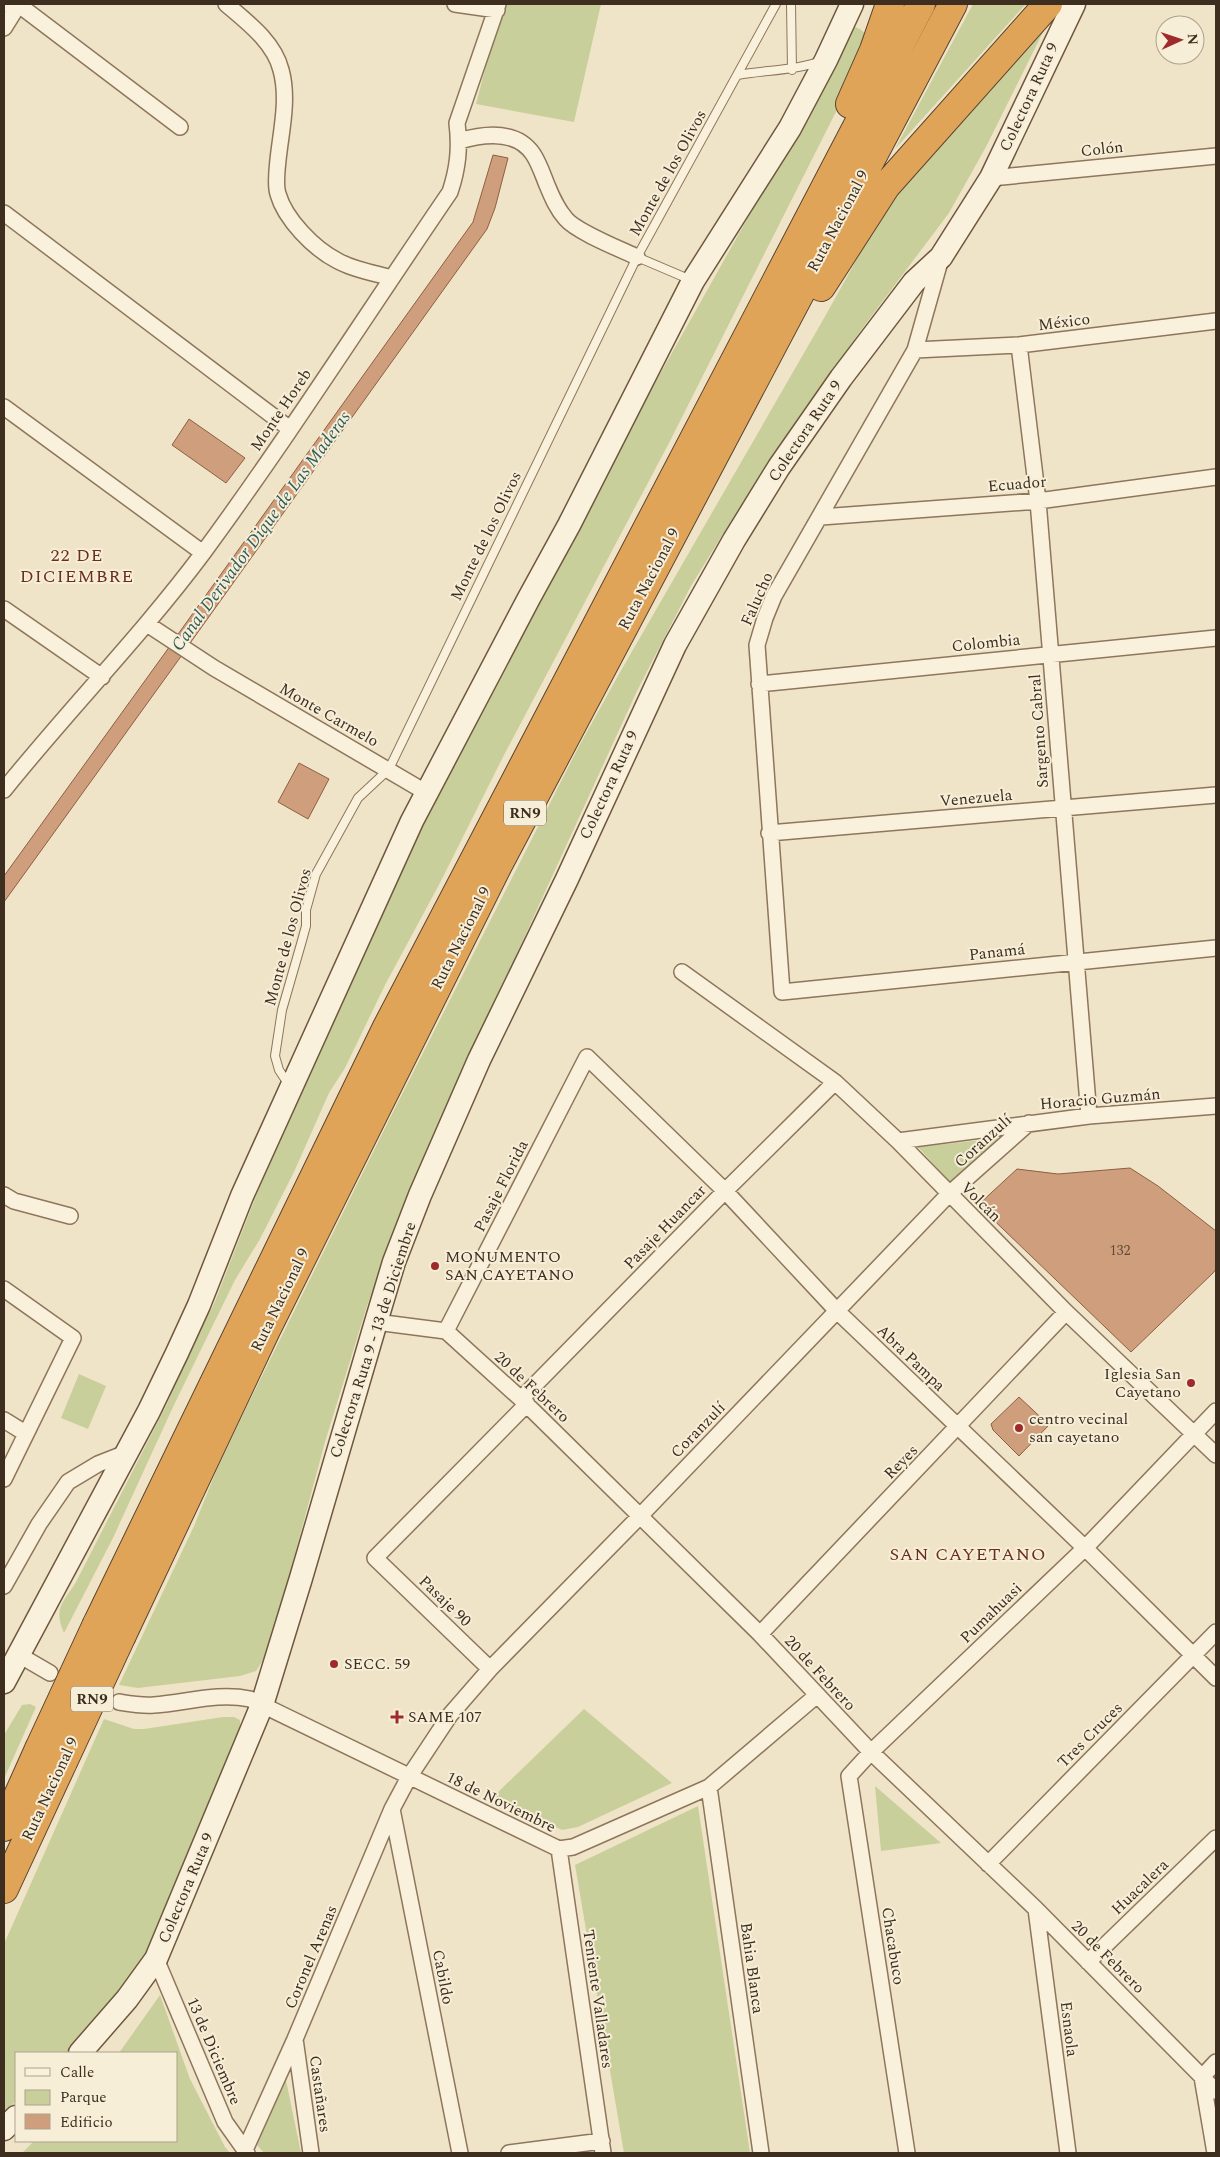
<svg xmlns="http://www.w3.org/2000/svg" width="1220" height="2157" viewBox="0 0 1220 2157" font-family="Spectral,serif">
<rect width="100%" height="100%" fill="#f0e4c8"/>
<path fill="#c9cf9b" d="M502,4h99l-27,118 -98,-18z
M973,4h53l-131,145z
M1057,4l-70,141 -38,68 -88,117 -122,178 -48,78 -54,105 -190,415 -43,99 -37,101 -42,136 -56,209 -13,20 -16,5 -102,12 -19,-3 75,-159 23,-57 29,-61 148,-298 184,-362 41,-74 204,-354 65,-117z
M855,27l5,2 7,6 -18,51 -180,357 -166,314 -62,124 -56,104 -40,83 -16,25 -35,79 -34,67 -25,41 -62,127 -60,131 -49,95c-11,-25 -1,-30 12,-51l91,-178 21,-51 26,-49 54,-139 124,-291 176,-336z
M1001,1138l-51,44 -32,-35z
M79,1374l27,12 -18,43 -27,-11z
M30,1704l6,3 -32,72v-44l18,-30z
M584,1709l88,74 -94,44 -16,3 -69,-33z
M223,1717h11l6,3v8l-80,201 -26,44 -23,30 -44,50h-51v48l-12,12v-169l100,-225 30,10h10z
M875,1786l66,57 -60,8z
M698,1806l52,347h-126l-49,-288z
M160,1995l30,84 35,68 5,6h-208l12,-12h142v-88h-57z
M286,2080l15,73h-37l-7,-8z"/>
<path fill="#cf9f7d" stroke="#8d5f41" d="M493,155l15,3 -13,50 -8,21 -299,417 -12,-9 297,-415z
M189,419l56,39 -19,25 -54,-38z
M170,646l12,9 -178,247v-26z
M299,763l30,16 -21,40 -30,-17z
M1130,1168l28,18 58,45v38l-3,4 -82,79 -153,-147 39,-36 41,5z
M1019,1397l30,28 -30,31 -26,-26 -2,-6z"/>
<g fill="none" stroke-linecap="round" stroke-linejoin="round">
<g stroke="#8d765c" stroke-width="10">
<path id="lane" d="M791,4l1,66
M738,75c27,-5 54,-4 81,-13
M637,257l54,23
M289,1085l-10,-15 -4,-14 7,-46 19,-66 5,-18v-16l10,-36 42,-76 31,-29 248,-512 139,-253"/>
</g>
<g stroke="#8d765c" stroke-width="18">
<path id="street" d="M4,4l15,1 161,122
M226,4c21,18 48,38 55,66 8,29 0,61 -3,90 -1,10 -3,25 0,34 7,25 36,55 60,67 16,9 36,12 54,17
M455,4l42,6
M4,28l15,-24
M459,141c24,-7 57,-12 74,13 6,9 10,21 14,31 5,12 10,24 19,34 11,13 54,30 71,38
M991,178l225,-22
M4,213l286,216
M941,258l-26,92 -141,246 -9,22 -8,27 25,347 434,-44
M1019,345l19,156 51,615
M915,350l104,-5 197,-24
M4,407l199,146
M821,517l217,-16 178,-24
M4,609l98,68
M147,624l67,44 213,125
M759,684l457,-46
M4,790c65,-81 137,-154 199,-237 86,-117 165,-241 247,-361 8,-24 10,-44 7,-69l41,-119
M769,833l447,-38
M682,972l153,110 63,59 168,171 150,143
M898,1141l191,-25 127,-10
M4,1195l10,6 56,15
M4,1289l69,49 -69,141
M376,1322l70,9 75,68 239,235 111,118 165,157 180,182
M446,1331l141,-274 138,134 112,120 248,237 131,130
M521,1399l204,-208 110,-109
M4,1420l21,13
M4,1586l35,-62 29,-42 30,-18 28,-11
M760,1634l306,-322
M19,1655l31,18
M490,1669l-115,-111 152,-154
M119,1702c12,2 23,4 35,3 32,-2 63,-13 96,-6l309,150 14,-2 136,-60 107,-91
M709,1787l52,366
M392,1809l68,344
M559,1849l44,304
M988,1864l228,-232
M1036,1909l32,244
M156,1959l69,163 22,31
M1088,1962l128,-124
M295,2039l16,114
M245,2150l50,-111 97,-230 17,-32 41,-62 40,-46 151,-154 308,-321 80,-71
M509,2153l93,-12
M907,2153l-58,-377 22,-24 214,-204 131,-137
M1215,2153l-13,-76 14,-15"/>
</g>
<g stroke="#6f573f" stroke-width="25">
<path id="secondary" d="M4,1682l145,-271 28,-58 22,-48 43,-109 170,-375 117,-223 40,-73 124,-244 97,-153 36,-68 26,-56
M80,2053l47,-54 29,-40 106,-254 39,-127 75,-256 18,-60 26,-67 59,-135 88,-181 108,-234 59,-105 45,-73 62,-89 73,-96 27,-25 50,-79 83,-174
M4,2129l12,-12"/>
</g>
<g stroke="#5b4430" stroke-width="30">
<path id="highway" d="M850,104l24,-54 16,-46
M821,287l65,-101 162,-182
M97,1624l289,-595 535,-1025
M122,1635l144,-305 232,-465 455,-861
M4,1827l35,-78
M4,1889l59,-127"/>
</g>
<use href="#lane" stroke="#faf1dc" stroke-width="8"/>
<use href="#street" stroke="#faf1dc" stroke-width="15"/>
<use href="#secondary" stroke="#faf1dc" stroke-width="22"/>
<use href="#highway" stroke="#e0a458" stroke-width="28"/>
<g stroke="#5b4430" stroke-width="30" stroke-linecap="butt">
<path id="highway-bridge" d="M39,1749l58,-125
M63,1762l59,-127"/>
</g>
<use href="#highway-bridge" stroke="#e0a458" stroke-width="28"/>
</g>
<g fill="#9e2a2b" stroke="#f7eed8" stroke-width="2">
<circle cx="435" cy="1266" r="5"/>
<circle cx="1191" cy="1383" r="5"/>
<circle cx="1019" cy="1428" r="5"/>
<circle cx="334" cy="1664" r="5"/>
<path d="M394.5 1709.5h5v5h5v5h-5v5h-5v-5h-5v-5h5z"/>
</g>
<g text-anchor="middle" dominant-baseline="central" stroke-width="4" stroke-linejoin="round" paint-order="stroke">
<g font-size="14" fill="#624a37">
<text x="1120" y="1250">132</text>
</g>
<g fill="#f7eed8" stroke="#756857" stroke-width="1">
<rect x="504" y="800.5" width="42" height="25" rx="4"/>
<rect x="71" y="1686.5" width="42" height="25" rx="4"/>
</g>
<g font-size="15" font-weight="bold" fill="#3d2e20">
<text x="525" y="813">RN9</text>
<text x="92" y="1699">RN9</text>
</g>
<g font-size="16" fill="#3d2e20" stroke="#f7eed8">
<text transform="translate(1029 97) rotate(-65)">Colectora Ruta 9</text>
<text transform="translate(1102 149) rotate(-6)">Colón</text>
<text transform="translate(668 173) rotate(-61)">Monte de los Olivos</text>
<text transform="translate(838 221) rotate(-62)">Ruta Nacional 9</text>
<text transform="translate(1064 322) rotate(-7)">México</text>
<text transform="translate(281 410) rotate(-56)">Monte Horeb</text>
<text transform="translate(805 431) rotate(-56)">Colectora Ruta 9</text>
<text transform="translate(1017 484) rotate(-5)">Ecuador</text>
<text transform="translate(486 536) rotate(-64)">Monte de los Olivos</text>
<text transform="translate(649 579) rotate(-62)">Ruta Nacional 9</text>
<text transform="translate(757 599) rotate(-66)">Falucho</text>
<text transform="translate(986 643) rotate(-6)">Colombia</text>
<text transform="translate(329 715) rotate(30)">Monte Carmelo</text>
<text transform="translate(1039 731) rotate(-94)">Sargento Cabral</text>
<text transform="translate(609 785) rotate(-65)">Colectora Ruta 9</text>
<text transform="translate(976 798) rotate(-5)">Venezuela</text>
<text transform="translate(288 937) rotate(-75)">Monte de los Olivos</text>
<text transform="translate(461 938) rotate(-63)">Ruta Nacional 9</text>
<text transform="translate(997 952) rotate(-6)">Panamá</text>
<text transform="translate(1100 1099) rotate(-5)">Horacio Guzmán</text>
<text transform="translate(983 1141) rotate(-42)">Coranzulí</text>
<text transform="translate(501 1186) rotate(-63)">Pasaje Florida</text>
<text transform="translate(981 1202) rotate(45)">Volcán</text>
<text transform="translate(665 1227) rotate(-46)">Pasaje Huancar</text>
<text transform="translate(280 1300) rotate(-64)">Ruta Nacional 9</text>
<text transform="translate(373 1340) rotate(-72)">Colectora Ruta 9 - 13 de Diciembre</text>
<text transform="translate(911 1358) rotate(44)">Abra Pampa</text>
<text transform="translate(532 1387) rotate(43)">20 de Febrero</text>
<text transform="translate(698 1430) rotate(-46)">Coranzulí</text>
<text transform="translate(901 1462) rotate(-46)">Reyes</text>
<text transform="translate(445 1601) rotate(44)">Pasaje 90</text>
<text transform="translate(991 1613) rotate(-44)">Pumahuasi</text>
<text transform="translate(820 1673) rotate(47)">20 de Febrero</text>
<text transform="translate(1090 1735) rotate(-45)">Tres Cruces</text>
<text transform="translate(50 1789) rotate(-65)">Ruta Nacional 9</text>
<text transform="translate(501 1802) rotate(26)">18 de Noviembre</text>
<text transform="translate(1140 1887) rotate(-44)">Huacalera</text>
<text transform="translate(186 1888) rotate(-67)">Colectora Ruta 9</text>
<text transform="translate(893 1946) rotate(81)">Chacabuco</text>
<text transform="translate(311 1957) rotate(-67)">Coronel Arenas</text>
<text transform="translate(1108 1957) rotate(45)">20 de Febrero</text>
<text transform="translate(752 1968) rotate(82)">Bahia Blanca</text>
<text transform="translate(443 1977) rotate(79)">Cabildo</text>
<text transform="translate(598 1999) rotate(82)">Teniente Valladares</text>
<text transform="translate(1069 2029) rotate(83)">Esnaola</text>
<text transform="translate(214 2051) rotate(67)">13 de Diciembre</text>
<text transform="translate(320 2094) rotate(82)">Castañares</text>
</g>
<g font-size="16" fill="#3d2e20" stroke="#f7eed8" text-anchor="start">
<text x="445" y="1257">MONUMENTO<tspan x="445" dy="18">SAN CAYETANO</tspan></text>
<text x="1181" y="1374" text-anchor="end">Iglesia San<tspan x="1181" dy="18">Cayetano</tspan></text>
<text x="1029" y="1419">centro vecinal<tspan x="1029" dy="18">san cayetano</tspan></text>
<text x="344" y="1664">SECC. 59</text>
<text x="408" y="1717">SAME 107</text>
</g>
<g font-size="18" font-style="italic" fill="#2f5d5a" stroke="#f7eed8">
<text transform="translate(261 531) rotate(-54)">Canal Derivador Dique de Las Maderas</text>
</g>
<g font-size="18" letter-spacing="1" fill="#6b2e1e" stroke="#f7eed8">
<text x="77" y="555">22 DE<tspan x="77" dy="21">DICIEMBRE</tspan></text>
<text x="968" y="1554">SAN CAYETANO</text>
</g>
</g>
<rect width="1220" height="2157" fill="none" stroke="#3d2e20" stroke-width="10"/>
<rect x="15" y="2052" width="162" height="90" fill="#f7eed8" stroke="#ada18e"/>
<rect x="25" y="2068" width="25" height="8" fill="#faf1dc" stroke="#ada18e"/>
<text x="60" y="2077" font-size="15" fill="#3d2e20">Calle</text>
<rect x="25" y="2090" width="25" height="15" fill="#c9cf9b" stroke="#ada18e"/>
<text x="60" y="2102" font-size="15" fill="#3d2e20">Parque</text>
<rect x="25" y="2114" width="25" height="15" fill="#cf9f7d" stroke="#ada18e"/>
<text x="60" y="2127" font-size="15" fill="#3d2e20">Edificio</text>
<g transform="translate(1180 40) rotate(87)"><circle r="24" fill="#f7eed8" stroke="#ada18e"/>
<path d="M0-4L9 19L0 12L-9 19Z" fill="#9e2a2b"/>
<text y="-8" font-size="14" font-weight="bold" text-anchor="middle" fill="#3d2e20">N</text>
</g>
</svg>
